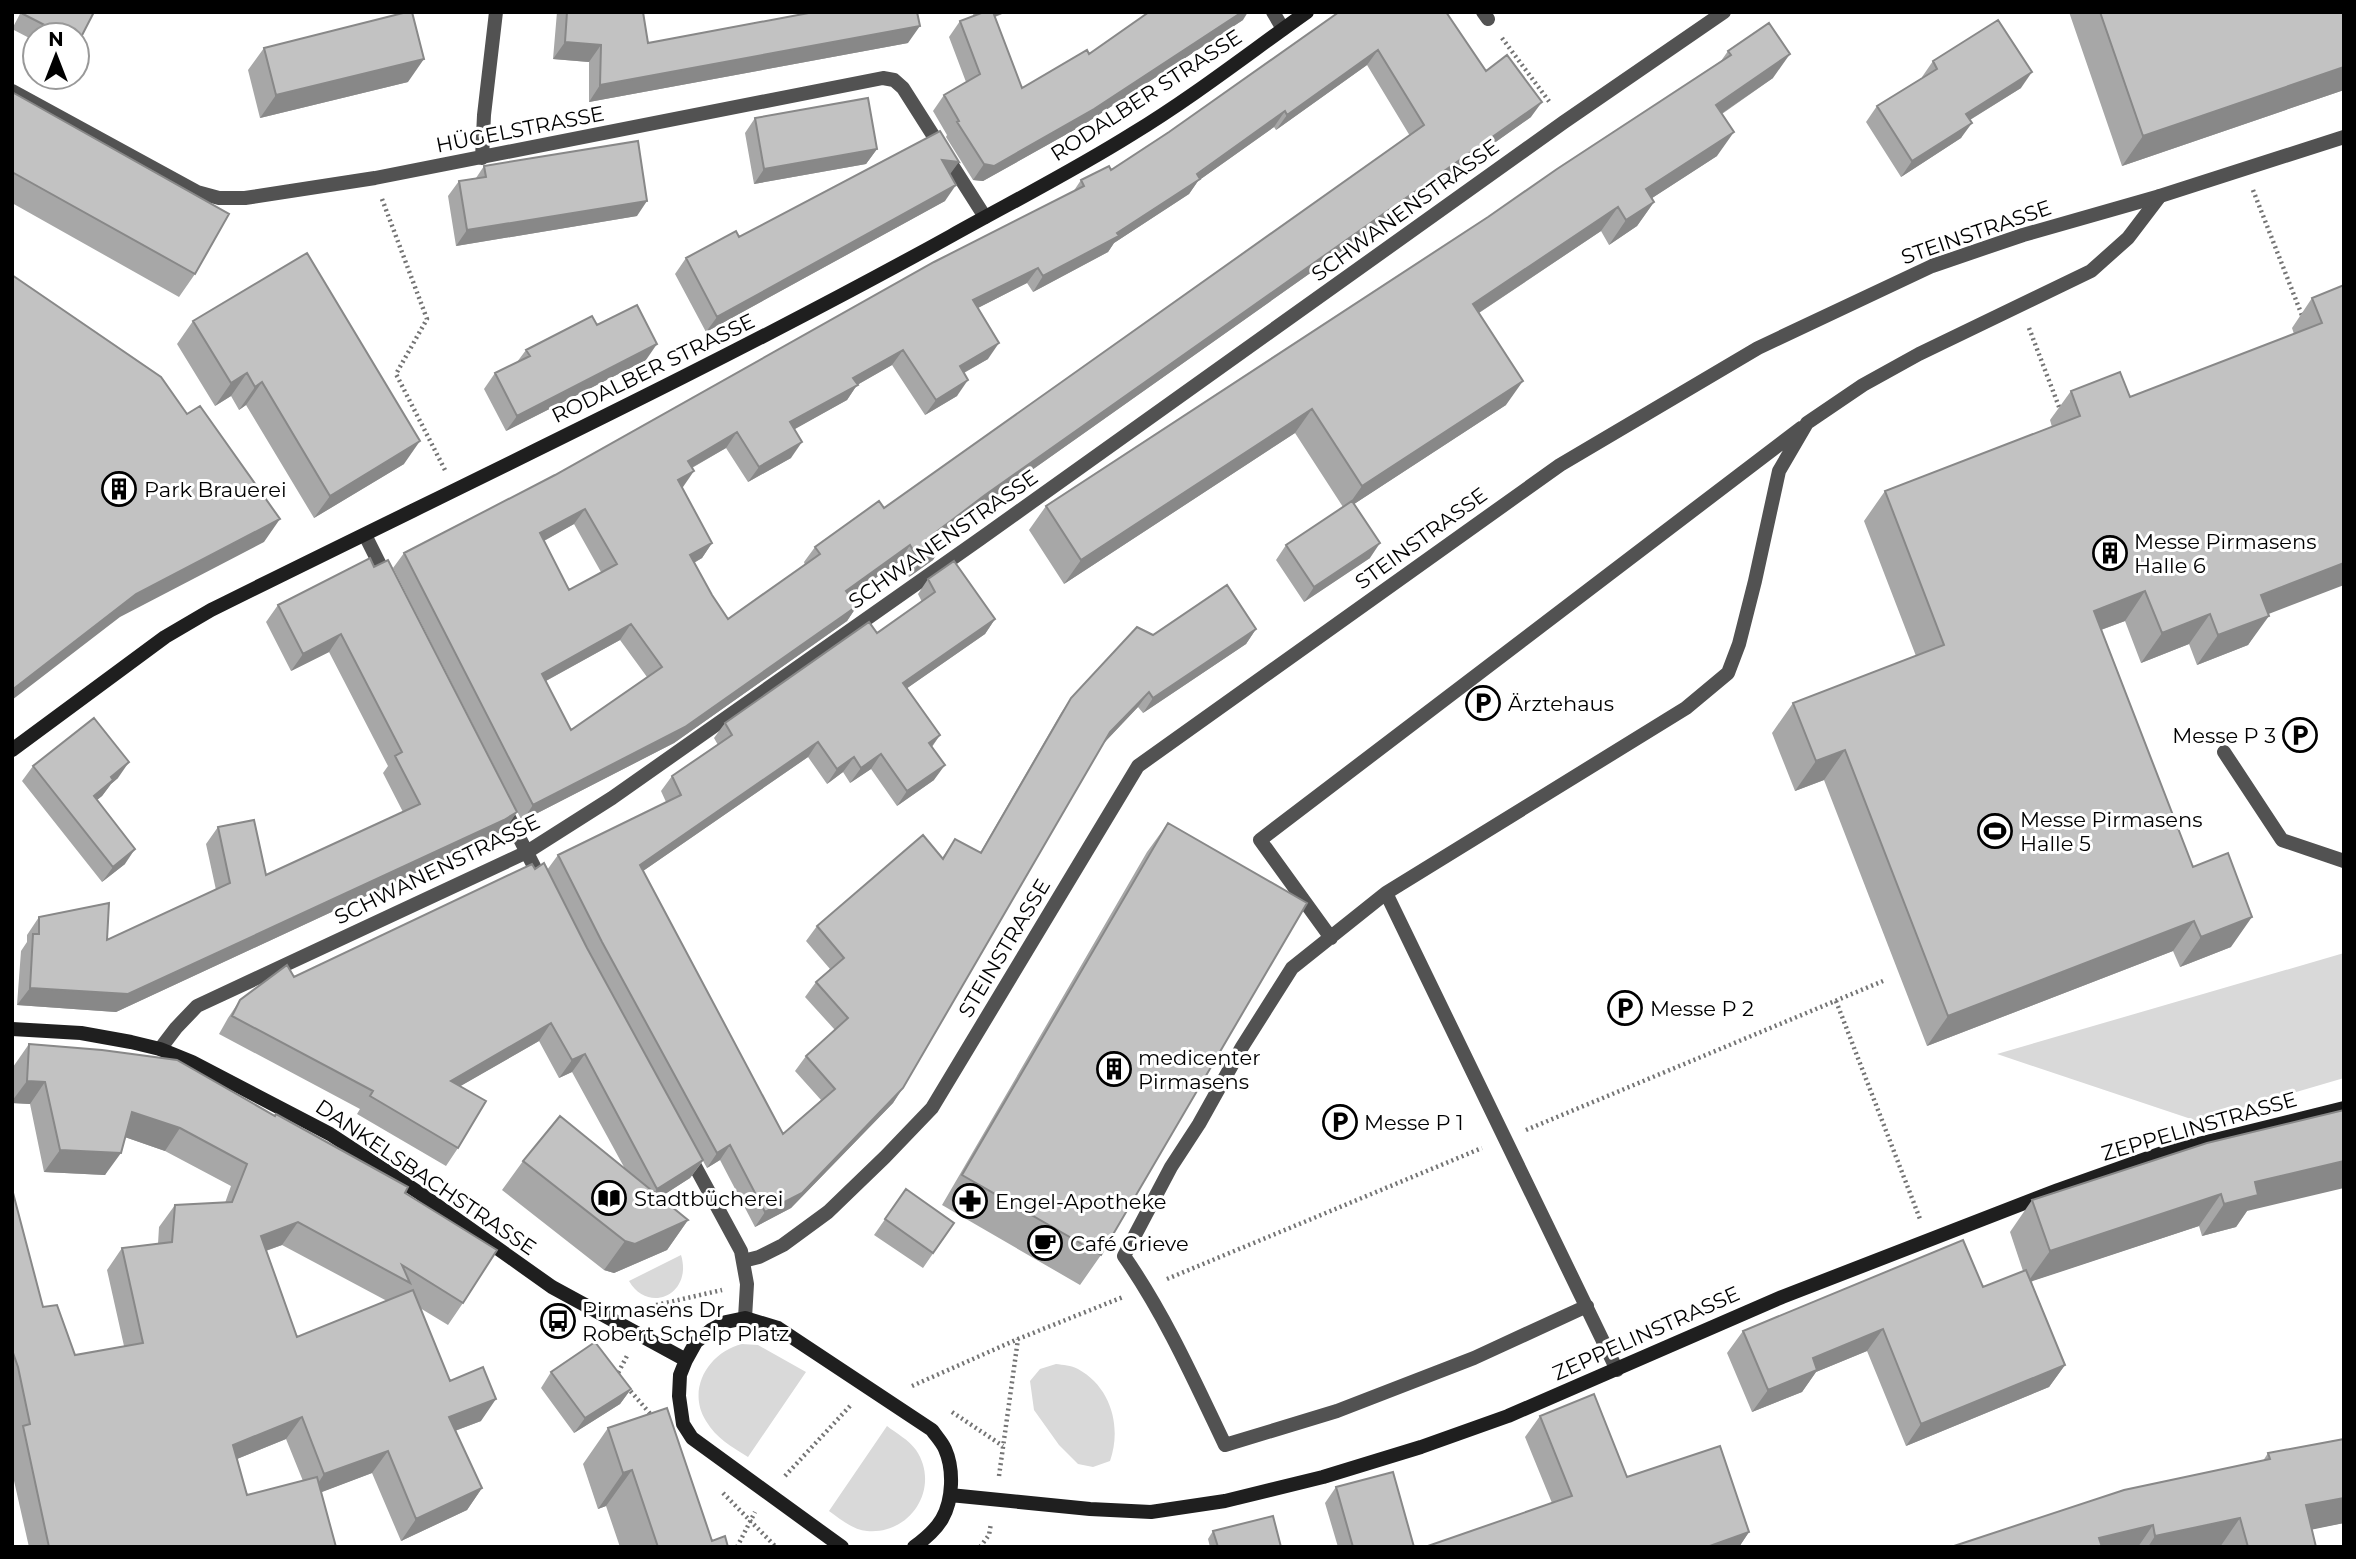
<svg xmlns="http://www.w3.org/2000/svg" width="2356" height="1559" viewBox="0 0 2356 1559" font-family="Montserrat,sans-serif">
<rect width="100%" height="100%" fill="#fff"/>
<path fill="#d9d9d9" d="M2344,953v125l-147,43 -200,-67z
M681,1255c12,39 -32,60 -52,26z
M742,1344l16,1 48,27 -58,85c-16,-10 -32,-19 -42,-36 -20,-32 3,-69 36,-77z
M1056,1364c7,1 15,1 22,5 33,18 44,58 32,92l-17,6 -15,-3 -19,-19 -25,-35 -4,-29 10,-12z
M887,1426c9,7 22,14 29,24 25,37 -5,85 -49,81 -14,-1 -27,-12 -38,-20z"/>
<g fill="none" stroke-linecap="round" stroke-linejoin="round">
<path stroke="#747474" stroke-width="4.5" stroke-dasharray="2 3.5" stroke-linecap="butt" d="M1502,38l49,66
M2253,190l50,128
M382,199l45,120 -31,55 49,96
M2029,328l32,84
M1836,1001l84,218
M1526,1130l357,-149
M1167,1279l315,-131
M649,1312l3,-6 70,-16
M619,1377l-2,-2 11,-21
M912,1386l106,-47 105,-42
M627,1387l26,30
M952,1412l51,34
M785,1476l66,-71
M999,1476l19,-137
M723,1493l53,54
M737,1547l18,-35
M980,1547l9,-12 2,-12"/>
<path stroke="#525252" stroke-width="14" d="M1273,12l10,17
M1483,12l5,7
M2224,752l58,88 62,21
M1386,893l-94,75 -50,79 -43,77 -28,43 -47,89c41,59 70,124 101,189l112,-34 137,-53 113,-52
M1331,938l-71,-98 541,-412
M1617,1370l-231,-477 300,-185 42,-35 11,-29 16,-63 24,-110 28,-48 56,-38 56,-31 172,-83 37,-33 32,-42"/>
<path stroke="#525252" stroke-width="14" d="M12,91l185,101 22,6h26l130,-20 508,-100 11,2 9,8 82,129
M482,158l2,-43 12,-103
M365,535l22,44
M503,806l40,78
M160,1049l16,-21 21,-22 330,-154 85,-54 368,-259 584,-417 160,-110
M689,1155l52,96 6,33 -2,34
M743,1261l16,-4 24,-12 45,-33 57,-55 47,-49 206,-342 422,-301 198,-117 174,-82 91,-31 137,-39 184,-59"/>
<path stroke="#1f1f1f" stroke-width="14" d="M12,750l153,-113 46,-27c247,-123 498,-240 740,-374 61,-34 122,-65 181,-102 61,-37 117,-81 175,-122
M12,1029l69,4 50,9 29,7 32,13 138,72 91,60 131,93 134,73
M950,1495l140,14 61,3 74,-11 98,-24 98,-30 87,-31 274,-119 276,-107 104,-37 182,-45
M842,1547l-150,-109 -9,-14 -4,-28 1,-21 6,-15 10,-18 15,-12 15,-8 19,-4 33,10 154,102c4,6 10,12 13,19 9,20 8,51 -3,70 -7,12 -17,20 -28,28"/>
</g>
<path fill="#a7a7a7" fill-rule="evenodd" d="M21,12h73l-17,33v-10h-42v6l-23,-12z
M557,12h86l5,31h260l-319,59v-40l-36,-3z
M972,12h35l-12,5 27,71 67,-34 154,-34 -160,105 -100,56 -10,-1 -27,-43 1,-2 -14,-24 11,-16 22,-13 -17,-45 11,-16 14,-5z
M1339,12l147,59 45,46 -557,394 -35,27 -6,22 -24,17 -9,-16 -50,35 7,10 -10,15 -173,122 -152,78 -129,-253 11,-15 151,-78 518,-283 8,-12 30,-10 58,-38zM1367,65l43,71 -526,372 -69,39 -11,15 1,3 -77,54 -16,-24 -18,-32 8,-5 10,-15 -30,-56 10,-19 34,-20 22,34 43,-24 3,-29 53,-29 10,-15 35,-20 33,50 32,-19 7,-23 24,-14 -10,-51 49,-25 6,9 75,-40 6,-9 75,-49 9,-13 76,-54 2,3zM574,524l27,48 -32,18 -25,-49zM620,640l27,37 -76,53 -25,-49z
M2069,12h275v78l-222,76z
M264,48l144,34 -148,36 -12,-48z
M1728,51l45,27 -51,36 -5,42 -65,42 2,4 -17,24 -28,19 -8,-14 -122,82 27,92 -152,99 16,54 -66,44 -28,-42 10,-15 57,-38 -48,-74 -231,151 -35,-54 17,-24 442,-289 233,-156z
M1933,61l88,27 -51,32 -9,18 -60,39 -35,-55 11,-16 45,-28v-1z
M12,92l183,182 -16,23 -167,-94z
M755,118l122,31 -11,15 -112,20 -9,-51z
M484,166l153,50 -181,30 -8,-50 11,-15 17,-3z
M950,175l-5,26 -239,131 -31,-58 11,-16 53,-21z
M2344,285l-76,329 -20,31 -51,20 -8,-21 -48,19 -16,-42 -24,9 92,237 38,80 -51,20 -7,-16 -246,95 -103,-266 -29,11 -23,-58 21,-30 123,-47 -52,-135 21,-30 167,-64 -2,-7 21,-29 59,6 164,-63 -2,-6 20,-30z
M193,321l211,143 -90,54 -68,-113 -7,5 -8,-14 -16,10 -38,-62z
M597,325l49,35 -140,71 -22,-42 11,-16 22,-11 9,-12z
M370,558l147,254 -12,17 -14,9 -375,174 -99,-7 4,-54 6,-9v-7l12,-18 68,23 109,-50 -10,-46 12,-17 48,48 137,-63 -20,-39 5,-7 -59,-114 -38,19 -25,-49 12,-17z
M928,579l67,40 -10,15 -78,54 33,47 -8,12 2,33 -37,26 -26,-37 -21,14 -7,-11 -16,12 -19,-27 -165,114 140,263 38,-34 -26,-29 11,-15 29,-26 -30,-33 11,-15 14,-13 -24,-28 11,-15 125,-68 13,-19 25,14 81,-140 10,-15 82,-63 103,-6 -10,15 -103,69 -5,-6 -34,36 -211,360 -102,105 -36,19 -35,-67 -13,8 -4,-7 -13,17 -30,19 28,23 -21,30 -53,23 -10,-3 -102,-80 21,-29 101,6 -52,-95 -13,6 -20,-37 -79,45 -2,62 -12,18 -89,-52 3,-5 -141,-75 9,-16 12,-18 54,-23 241,-108 12,1 11,-15 108,-53 -5,-11 11,-15 46,-31 -4,-7 11,-15 152,-90 45,-31 -4,-8z
M33,766l85,12 -7,6 -9,12 -5,4 28,64 -23,18 -80,-101z
M1168,823l-67,432 -21,30 -138,-80 205,-353z
M29,1044l376,149 58,110 -15,22 -28,-17 30,73 31,40 -26,10 27,57 -15,22 -66,31 -29,-68 -51,19 15,55h-307l-17,-75v-31l1,-2 -1,-5v-245l31,118 32,48 49,-9 -17,-76 15,-22 36,-4 1,-17 16,-22 50,-2 6,-17 -66,-35 -40,-14 -20,38 -61,-3 -14,-68 -18,-1 1,-36zM282,1245l105,56 -90,36 -31,-86zM286,1439l17,42 -56,14 -10,-36z
M2207,1143l40,68 -11,16 -34,9 -3,-10 -168,55 34,84 -16,22 -143,59 -39,-95 -51,21 -14,20 -50,20 -25,-59 16,-22 240,-44 40,-16 -13,-39 22,-32z
M906,1189l48,34 -31,45 -49,-33z
M551,1372l80,17 -11,15 -46,29 -33,-45z
M1540,1416l87,61 122,55 -10,15h-314l127,-44 -27,-66z
M608,1428l104,113 16,6h-108l-14,-41 -8,3 -15,-45z
M2344,1439v84l-32,6 4,18h-365l312,-86 5,-8z
M1336,1487l78,60h-76l-13,-44z
M1213,1531l68,16h-71l-2,-8z"/>
<path fill="#888" d="M984,12h23l-31,11z
M1242,12h6l-5,8 -160,105 -100,56 -10,-1 11,-16z
M920,26l-12,17 -319,59 11,-17z
M565,42l36,3 -12,17 -36,-3z
M1378,50l-11,15 -91,65 11,-15z
M1790,54l-17,24 -74,51 17,-24z
M424,59l-16,23 -148,36 16,-23z
M2344,67v23l-222,76 21,-30z
M2032,72l-11,16 -66,41 11,-15z
M1542,102l-11,15 -557,394 -50,38 11,-16 50,-38z
M1285,111l-11,16 -76,54 -9,13 -75,49 -6,9 -75,40 10,-16 74,-43z
M1972,123l-11,15 -60,39 11,-16z
M1734,132l-17,24 -88,57 17,-24z
M877,149l-11,15 -112,20 10,-15z
M942,160l17,2 -11,15z
M956,185l-11,16 -239,131 11,-15z
M647,201l-10,15 -181,30 11,-16z
M1654,202l-17,24 -28,19 17,-25z
M1618,207l-17,24 -145,97 17,-24z
M1038,268l-11,15 -65,33 11,-16z
M999,343l-11,16 -39,22 11,-15z
M657,344l-11,16 -140,71 11,-15z
M903,350l-11,15 -35,20 -10,15 -68,38 11,-16 63,-44z
M247,373l-16,23 -16,10 16,-23z
M968,380l-11,16 -32,19 11,-15z
M1523,381l-17,24 -161,105 17,-24z
M262,382l-16,23 -7,5 16,-23z
M1312,409l-17,24 -231,151 17,-24z
M737,432l-11,16 -49,28 11,-15z
M420,441l-16,23 -90,54 16,-22z
M802,442l-11,16 -43,24 11,-15z
M694,471l-11,16 -16,9 11,-16z
M585,509l-11,15 -45,25 11,-16z
M280,519l-16,23 -144,75 -108,83v-10l124,-96z
M712,543l-10,15 -23,13 11,-16z
M1380,543l-10,15 -66,44 10,-15z
M910,545l-10,16 -65,45 11,-15z
M944,545l-11,15 -24,17 11,-15z
M2344,563v22l-104,40 21,-30z
M2145,591l-20,30 -52,19 21,-29z
M857,606l-10,15 -173,122 -152,78 11,-16z
M2210,614l-21,30 -48,19 21,-30z
M2269,616l-21,29 -51,20 21,-30z
M995,619l-10,15 -92,64 10,-15z
M631,624l-11,16 -89,49 11,-15z
M1256,629l-10,15 -103,69 10,-15z
M341,634l-12,18 -38,19 12,-17z
M1149,692l-11,15 -38,40 10,-15z
M940,735l-11,15v-7z
M818,742l-10,15 -178,123 10,-15z
M1845,750l-21,30 -29,11 21,-30z
M881,754l-10,15 -21,14 11,-15z
M854,757l-11,15 -16,12 10,-15z
M129,762l-11,16 -7,6 -9,12 -19,15 11,-15 17,-19z
M945,765l-11,15 -37,26 10,-15z
M517,812l-12,17 -14,9 -375,174 -99,-7 13,-17z
M135,849l-10,15 -23,18 11,-15z
M2252,917l-21,30 -51,20 21,-30z
M2194,921l-21,30 -246,95 21,-30z
M551,1023l-12,18 -101,58 13,-18z
M585,1054l-13,18 -13,6 13,-18z
M27,1081l18,1 -15,22 -18,-1v-2z
M903,1088l-10,15 -102,105 -36,19 10,-15z
M132,1112l48,16 -15,23 -49,-17z
M730,1145l-10,15 -13,8 10,-15z
M60,1150l61,3 -16,22 -61,-3z
M703,1160l-13,18 -45,29 12,-18z
M2344,1161v27l-97,23 -11,16 -34,9 22,-32 31,-22z
M2221,1194l-22,32 -172,57 23,-32z
M688,1220l-21,30 -53,23 -10,-3 21,-29z
M298,1222l-16,23 -37,13 16,-22z
M1883,1329l-16,22 -51,21 -14,20 -50,20 16,-22 45,-32z
M2065,1365l-16,22 -143,59 15,-22z
M631,1389l-11,15 -46,29 11,-15z
M496,1399l-15,22 -48,18 16,-22z
M302,1417l-16,22 -69,28 16,-22z
M388,1451l-16,22 -63,24 15,-23z
M632,1470l-26,36 -8,3 25,-36z
M482,1488l-15,22 -66,31 15,-22z
M2344,1498v25l-58,12 20,-30z
M2240,1518l-20,29h-72l7,-11z
M2153,1525l-15,22h-45l6,-9z
M1749,1532l-10,15h-32z"/>
<path fill="#c2c2c2" stroke="#888" stroke-width="2" fill-rule="evenodd" d="M24,12h70l-16,31 -1,-1v-7h-13l-41,-21z
M407,12h5l12,47 -148,36 -12,-47z
M567,12h76l5,31 166,-31h103l3,14 -320,59 1,-40 -36,-3z
M984,12h9l29,76 65,-38 2,4 60,-42h93l-148,97 -100,57 -10,-2 -27,-42 2,-1 -15,-26 36,-21 -20,-53z
M1339,12h107l40,59 21,-16 35,47 -557,393 -50,38 9,12 -24,17 -10,-17 -64,46 11,15 -172,121 -152,78 -129,-252 151,-78 379,-213 150,-76 -3,-6 28,-14 2,4 58,-38zM1378,50l46,75 -540,383 -5,-7 -64,46 5,7 -92,65 -16,-24 -22,-40 22,-12 -34,-63 16,-9 -6,-10 49,-29 22,35 43,-25 -12,-20 68,-37 -5,-7 50,-28 33,50 32,-20 -8,-14 39,-23 -26,-43 65,-32 5,8 76,-40 -2,-3 83,-54 -3,-5 88,-63 2,4zM585,509l32,55 -48,26 -29,-57zM631,624l31,43 -91,63 -29,-56z
M2100,12h244v55l-201,69z
M1998,20l34,52 -66,42 6,9 -60,38 -35,-55 60,-37 -4,-8z
M1769,23l21,31 -74,51 18,27 -88,57 8,13 -28,18 -8,-13 -145,97 50,77 -161,105 -50,-77 -231,151 -35,-54 442,-289 69,-48 174,-114 -3,-4z
M12,92l217,122 -34,60 -183,-102z
M868,98l9,51 -113,20 -9,-51z
M940,131l19,31 -17,-2 14,25 -239,132 -31,-59 50,-27 3,6z
M638,141l9,60 -180,29 -8,-49 27,-4 -2,-11z
M307,253l113,188 -90,55 -68,-114 -7,5 -8,-14 -16,10 -38,-62z
M12,275l149,102 26,37 13,-8 80,113 -144,75 -124,96z
M2344,285v278l-83,32 8,21 -51,19 -8,-21 -48,19 -17,-42 -51,20 99,256 35,-14 24,64 -51,20 -7,-16 -246,95 -103,-266 -29,11 -23,-58 151,-58 -59,-154 195,-75 -9,-25 49,-19 10,25 192,-74 -10,-25z
M637,305l20,39 -140,72 -22,-43 35,-17 -4,-6 66,-34 5,9z
M1352,501l28,42 -66,44 -28,-42z
M370,558l4,9 14,-7 129,252 -13,8 -376,174 -98,-6 3,-54h6v-17l70,-14 -2,37 123,-57 -12,-56 36,-7 12,55 154,-71 -25,-48 7,-4 -61,-118 -38,20 -25,-49z
M954,561l41,58 -92,64 37,52 -11,8 16,22 -38,26 -26,-37 -20,14 -7,-11 -17,12 -19,-27 -178,123 143,269 52,-45 -29,-33 42,-38 -32,-36 28,-24 -27,-32 106,-91 20,24 12,-20 26,14 90,-155 66,-71 16,8 74,-50 29,44 -103,69 -4,-6 -39,40 -207,356 -101,105 -37,19 -35,-67 -13,8 -115,-211 -44,-87 123,-60 -9,-19 60,-41 -7,-12 144,-101 8,11 58,-41 -7,-13z
M94,718l35,44 -18,15 2,3 -19,16 41,53 -22,18 -80,-101z
M1168,823l139,80 -206,352 -139,-80z
M544,863l43,85 116,212 -46,29 -72,-135 -13,6 -21,-37 -100,58 35,20 -28,47 -88,-52 3,-5 -141,-75 8,-16 47,-35 7,12 238,-113 3,5z
M29,1044l73,6 75,10 98,56 1,-2 132,73 -3,6 92,57 -34,53 -61,-38 8,18 -112,-61 -37,14 36,101 116,-47 37,91 33,-14 13,32 -47,18 33,71 -66,31 -28,-68 -64,23 -22,-57 -69,28 14,50 70,-18 19,70h-287l-26,-121 7,-2 -12,-57 -6,-17v-161l31,118 14,-2 18,50 68,-12 -21,-95 50,-6 3,-37 57,-3 15,-38 -67,-36 -48,-16 -11,41 -61,-3 -15,-68 -18,-1z
M2344,1110v51l-89,21 3,13 -34,9 -3,-10 -171,57 -18,-51 175,-57z
M560,1116l128,104 -53,24 -10,-3 -102,-80z
M906,1189l48,34 -21,30 -48,-34z
M1963,1240l20,47 43,-17 39,95 -144,59 -38,-95 -70,29 4,12 -49,20 -25,-59z
M595,1342l36,47 -46,29 -34,-46z
M1594,1394l33,83 93,-31 29,86 -42,15h-282l147,-51 -32,-80z
M667,1408l45,133 13,-5 3,11h-70l-26,-77 -9,3 -15,-45z
M2344,1439v59l-38,7 10,42h-68l-8,-29 -85,18 -2,-11 -54,13 3,9h-151l173,-57 146,-31 -2,-6z
M1393,1472l21,75h-61l-17,-60z
M1273,1516l8,31h-63l-5,-16z"/>
<defs>
<g id="building-ring" transform="scale(1.75)"><circle r="9.5" fill="#fff" stroke="#000" stroke-width="1.5"/><path d="M-4-6H4V6H1V3H-1V6H-4ZM-2.5-4.3h1.7v1.8h-1.7ZM.8-4.3h1.7v1.8H.8ZM-2.5-1h1.7V.8h-1.7ZM.8-1h1.7V.8H.8Z" fill="#000"/></g>
<g id="parking-ring" transform="scale(1.75)"><circle r="9.5" fill="#fff" stroke="#000" stroke-width="1.5"/><path d="M-3.5-5.5H1a3.5 3.5 0 0 1 0 7H-1V5.5H-3.5ZM-1-3.4V-.6H.8a1.4 1.4 0 0 0 0-2.8Z" fill="#000"/></g>
<g id="stadium-ring" transform="scale(1.75)"><circle r="9.5" fill="#fff" stroke="#000" stroke-width="1.5"/><path d="M0-5a6.5 5 0 1 0 0 10a6.5 5 0 1 0 0-10ZM-3.5-1.8h7v3.6h-7Z" fill="#000"/></g>
<g id="library-ring" transform="scale(1.75)"><circle r="9.5" fill="#fff" stroke="#000" stroke-width="1.5"/><path d="M-6-4Q-3-5.5-.7-3.5V5Q-3 3-6 4ZM6-4Q3-5.5 .7-3.5V5Q3 3 6 4Z" fill="#000"/></g>
<g id="pharmacy-ring" transform="scale(1.75)"><circle r="9.5" fill="#fff" stroke="#000" stroke-width="1.5"/><path d="M-2-6h4v4h4v4h-4v4h-4v-4h-4v-4h4Z" fill="#000"/></g>
<g id="cafe-ring" transform="scale(1.75)"><circle r="9.5" fill="#fff" stroke="#000" stroke-width="1.5"/><path d="M-5.5-4.5H6V0H3Q3 3.5 0 3.5H-2.5Q-5.5 3.5-5.5 0ZM3-3.2v2h1.7v-2ZM-6 4.5H4V6H-6Z" fill="#000"/></g>
<g id="bus-ring" transform="scale(1.75)"><circle r="9.5" fill="#fff" stroke="#000" stroke-width="1.5"/><path d="M-5-6H5V4H4V6H2V4H-2V6H-4V4H-5ZM-3.5-4V0h7V-4ZM-3.5 1.2v1.5H-2V1.2ZM2 1.2v1.5H3.5V1.2Z" fill="#000"/></g>
</defs>
<g fill-rule="evenodd">
<use href="#building-ring" x="119" y="489"/>
<use href="#building-ring" x="2110" y="553"/>
<use href="#parking-ring" x="1483" y="703"/>
<use href="#parking-ring" x="2300" y="735"/>
<use href="#stadium-ring" x="1995" y="831"/>
<use href="#parking-ring" x="1625" y="1008"/>
<use href="#building-ring" x="1114" y="1069"/>
<use href="#parking-ring" x="1340" y="1122"/>
<use href="#library-ring" x="609" y="1198"/>
<use href="#pharmacy-ring" x="970" y="1201"/>
<use href="#cafe-ring" x="1045" y="1243"/>
<use href="#bus-ring" x="558" y="1321"/>
</g>
<g text-anchor="middle" dominant-baseline="central" stroke-width="6" stroke-linejoin="round" paint-order="stroke">
<g font-size="21" fill="#000" stroke="#fff">
<text transform="translate(1146 95) rotate(-33)">RODALBER STRASSE</text>
<text transform="translate(520 129) rotate(-11)">HÜGELSTRASSE</text>
<text transform="translate(1405 210) rotate(-36)">SCHWANENSTRASSE</text>
<text transform="translate(1976 232) rotate(-19)">STEINSTRASSE</text>
<text transform="translate(653 368) rotate(-26)">RODALBER STRASSE</text>
<text transform="translate(1421 538) rotate(-36)">STEINSTRASSE</text>
<text transform="translate(943 539) rotate(-35)">SCHWANENSTRASSE</text>
<text transform="translate(437 869) rotate(-26)">SCHWANENSTRASSE</text>
<text transform="translate(1004 948) rotate(-59)">STEINSTRASSE</text>
<text transform="translate(2199 1126) rotate(-16)">ZEPPELINSTRASSE</text>
<text transform="translate(426 1177) rotate(34)">DANKELSBACHSTRASSE</text>
<text transform="translate(1646 1333) rotate(-24)">ZEPPELINSTRASSE</text>
</g>
<g font-size="21" fill="#000" stroke="#fff" text-anchor="start">
<text x="144" y="489">Park Brauerei</text>
<text x="2134" y="541">Messe Pirmasens<tspan x="2134" dy="24">Halle 6</tspan></text>
<text x="1508" y="703">Ärztehaus</text>
<text x="2276" y="735" text-anchor="end">Messe P 3</text>
<text x="2020" y="819">Messe Pirmasens<tspan x="2020" dy="24">Halle 5</tspan></text>
<text x="1650" y="1008">Messe P 2</text>
<text x="1138" y="1057">medicenter<tspan x="1138" dy="24">Pirmasens</tspan></text>
<text x="1364" y="1122">Messe P 1</text>
<text x="634" y="1198">Stadtbücherei</text>
<text x="995" y="1201">Engel-Apotheke</text>
<text x="1070" y="1243">Café Grieve</text>
<text x="582" y="1309">Pirmasens Dr<tspan x="582" dy="24">Robert Schelp Platz</tspan></text>
</g>
</g>
<rect width="2356" height="1559" fill="none" stroke="#000000" stroke-width="28"/>
<g transform="translate(56 56)"><circle r="33" fill="#ffffff" stroke="#999999" stroke-width="2"/>
<path d="M0-5L12 26L0 18L-12 26Z" fill="#000000"/>
<text y="-10" font-size="19" font-weight="bold" text-anchor="middle" fill="#000000">N</text>
</g>
</svg>
